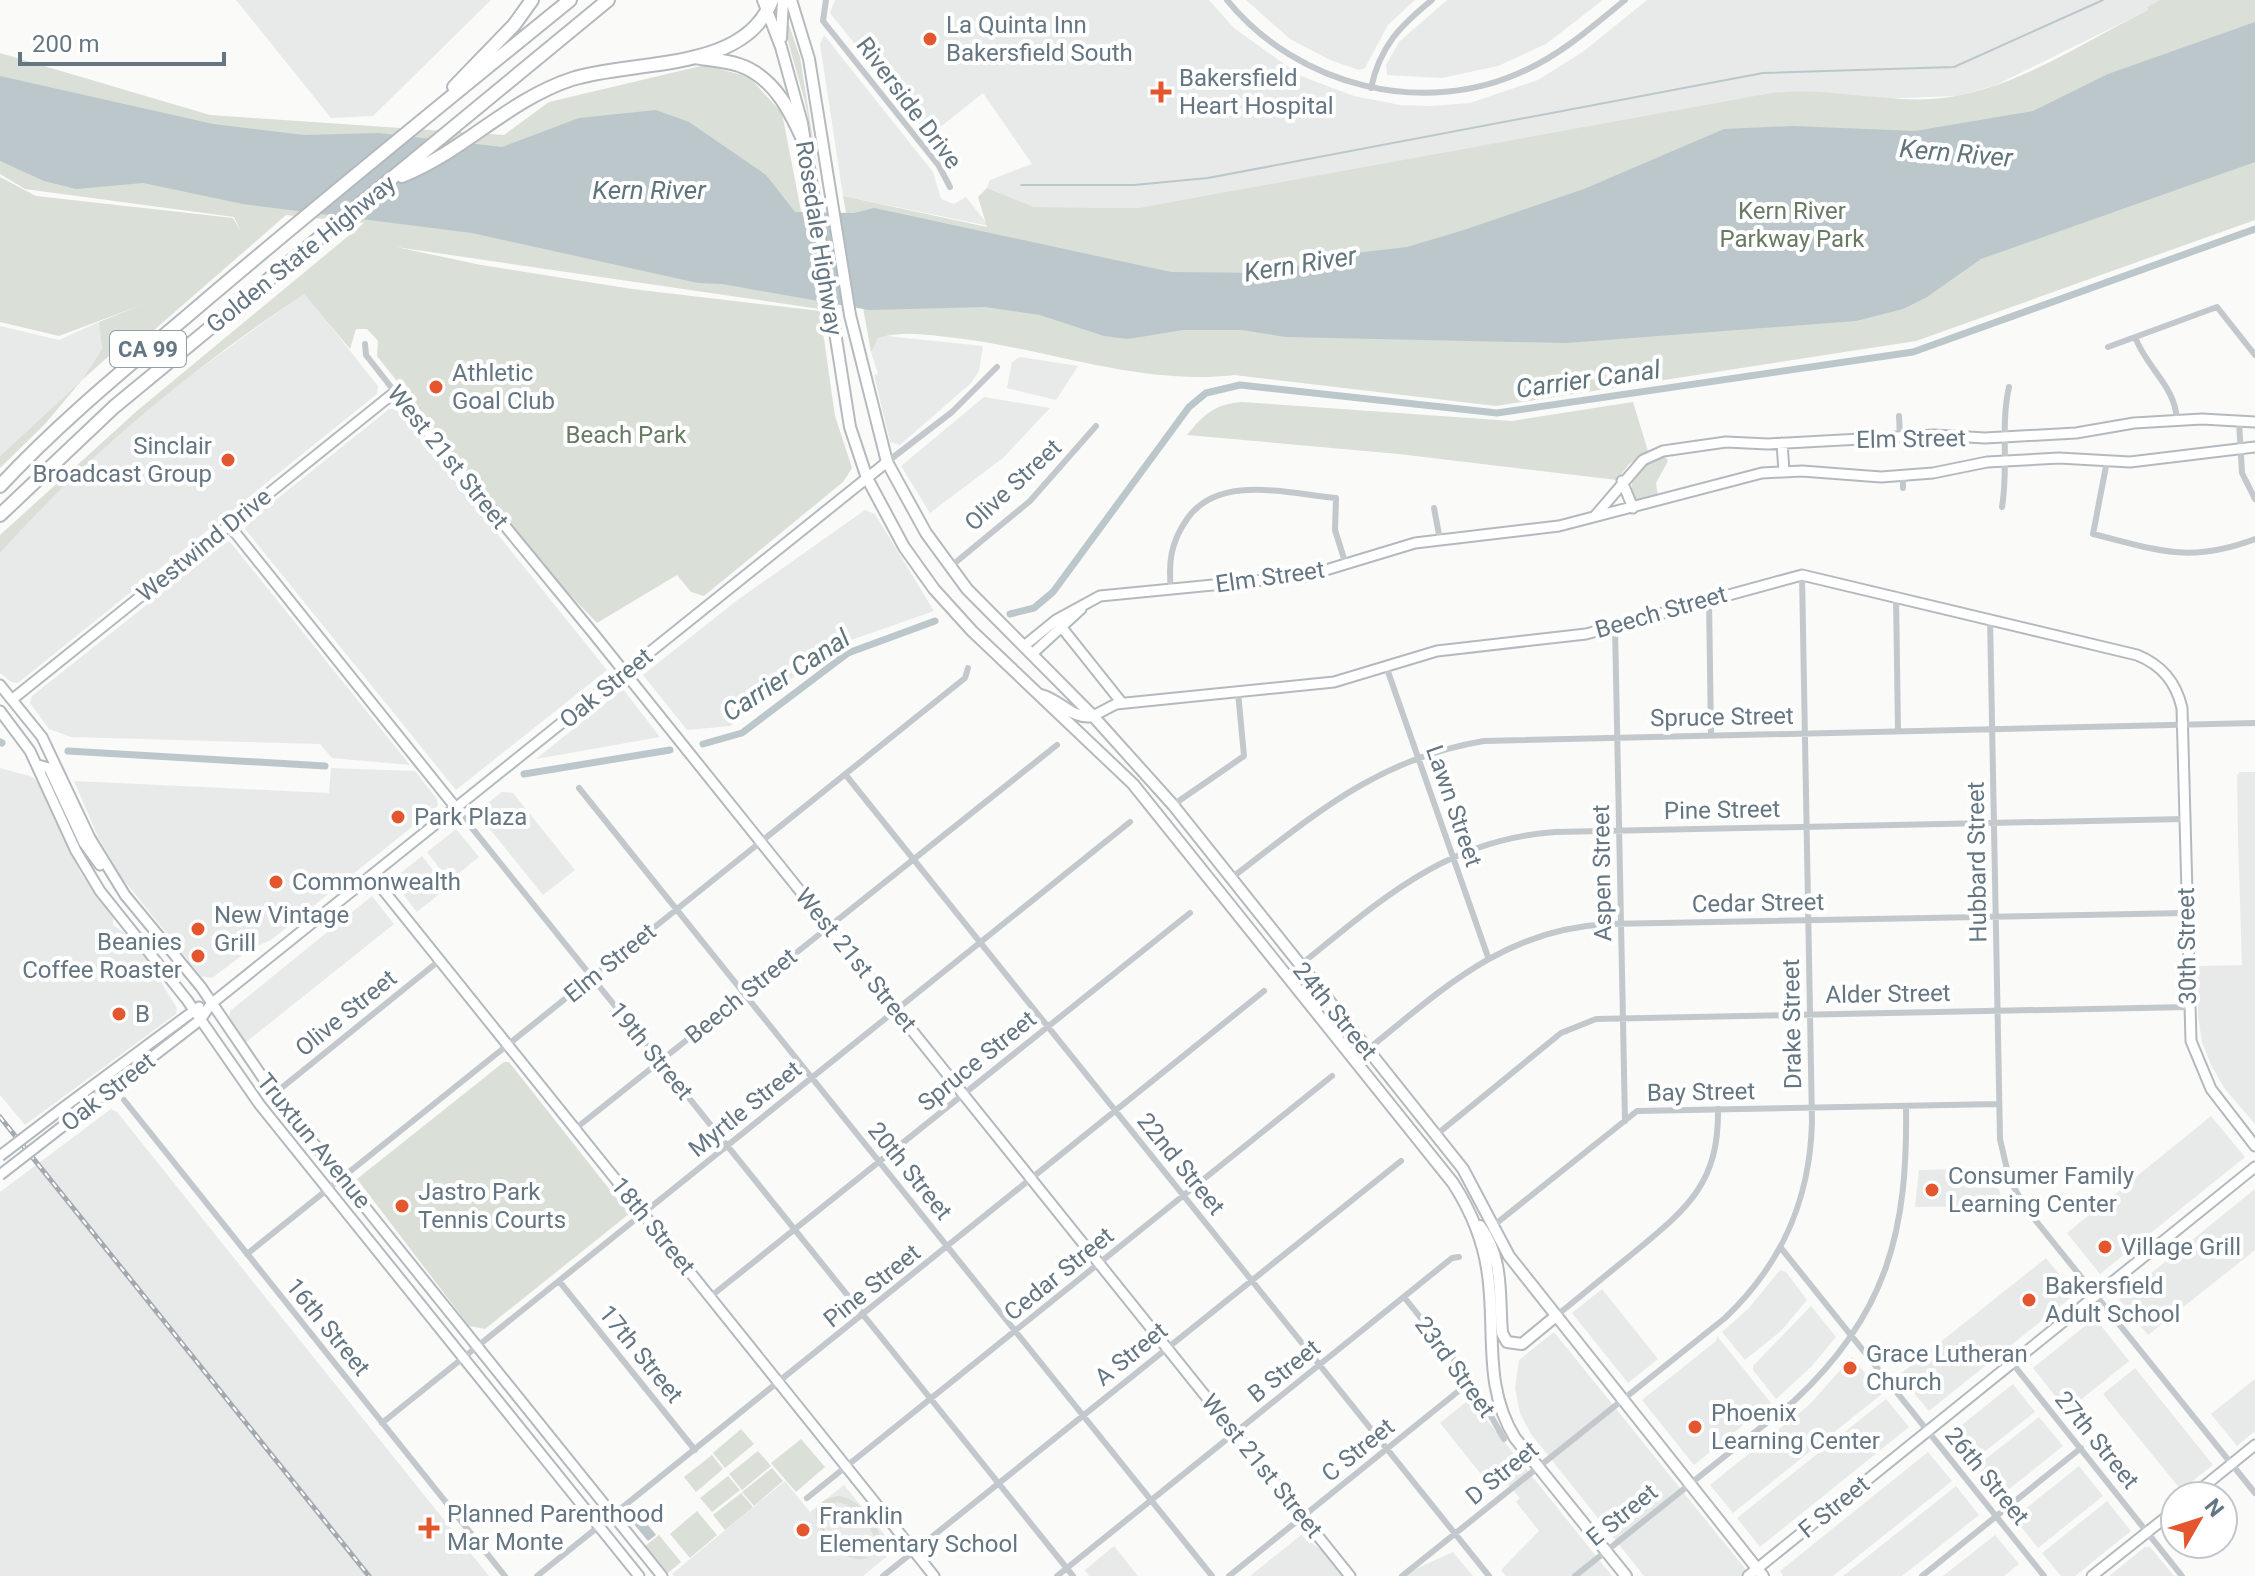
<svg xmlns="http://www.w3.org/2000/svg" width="2255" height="1576" viewBox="0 0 2255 1576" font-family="Roboto,sans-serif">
<rect width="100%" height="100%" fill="#fafaf8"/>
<path fill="#e8e9e9" d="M236,0h255l-118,116 -42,2z
M835,0h374l25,28 67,48 53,20 46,9 31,1 39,-3 68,-23 46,-29 63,-51h513l-13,7 1,3 -152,75 -37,11 -60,2 -760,110 -105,-1 -47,-19 3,-8 42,-16 -49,-71 -54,43 -99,-123z
M1246,0h169l-27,25 -23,43 -6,2 -29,-10 -40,-21z
M1447,0h156l-57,44 -48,22 -56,12 -55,-3 -1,-10 13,-23z
M824,35l109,137 8,27 13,5 12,-7 23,29 -146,-30 -23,-152z
M304,293l74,93 -1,8 -359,289 -7,-1 -11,-9v-120l53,-59 100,-91z
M99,322l3,27 -20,31 -82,76v-130l59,14z
M886,336l97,10 -4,25 -8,12 -71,62 -10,-3 -16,-67 4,-1 -7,-22 6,-14z
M1020,357l58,9 -22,34 -49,-12 5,-26z
M984,397l66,11 -47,50 -73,55 -29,-47z
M389,409h8l210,261 -151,120 -211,-261 2,-6z
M865,510l10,4 59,97 -100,35 -104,80 -43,4 -44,-55 93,-74z
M227,541l4,2 179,222 -78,-7 -12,-14 -249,-7 -22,-8 -19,-26 2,-7z
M623,689l37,48 -124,22z
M0,768l33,9 7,9 41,88 32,44v7l14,10 17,20 33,53 -1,6 -151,111 -25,-30z
M331,768l84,3 22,28 1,7 -167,134 -19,8 -40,30 -11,-2 -79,-98 -24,-41 -24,-56 255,12z
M2240,772h15v352l-31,-36 -13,-23 -9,-23 -4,-26v-50l44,-1 -4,-126 -1,-64z
M502,792l11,1 62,77 -32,25 -67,-83z
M456,829l23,28 -30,24 -22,-29z
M422,856l25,32 -30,24 -25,-32z
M372,896l22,28 -149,119 -16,-24 1,-8z
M111,1109l6,3 372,464h-489v-384z
M2211,1116l34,41 -145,117 -33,-41z
M1989,1168l17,38 -91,1 4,-37z
M2255,1189v61l-107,85 -29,-36z
M2046,1258l29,36 -146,117 -30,-36z
M1780,1270l6,2 21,28 -26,31 -36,29 -23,-28 27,-24z
M1602,1289l56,70 -30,24 -56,-70z
M1811,1306l25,31 -25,30 -35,32 -23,-29v-4z
M2095,1318l34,43 -62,50 -34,-43z
M1554,1332l197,244h-107l-113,-142 -11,-21 -5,-25 4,-28z
M1717,1336l54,67 -77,62 -52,-65 74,-59z
M1852,1357l30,37 -149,119 -23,-28 99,-80z
M2135,1368l78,97 -32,25 -78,-96z
M2255,1379v52l-18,15 -26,-32z
M2013,1384l22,28 -65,51 -22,-27z
M1470,1399l142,177h-106l-5,-6 38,-39 -23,-29 4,-4 -17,-19 -11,9 -52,-65z
M1886,1399l23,28 -149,120 -23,-29z
M2039,1417l24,29 -65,52 -24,-30z
M1928,1452l24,29 -119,95h-50l-3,-5z
M2079,1466l24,30 -65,52 -24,-30z
M785,1481l25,31 34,-27 52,64 -33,27h-189l-2,-2z
M1956,1486l23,29 -77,61h-59z
M2107,1501l24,30 -56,45h-14l-19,-23z
M1301,1535l56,41h-107z
M1995,1535l24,29 -15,12h-61z
M1114,1546l24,30h-49l-4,-6z
M2145,1547h5l24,29h-65z
M1453,1552l20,24h-73z"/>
<path fill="#dadfd7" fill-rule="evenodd" d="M2160,0h95v220l-339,121 -420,65 -262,-31c-93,11 -186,-26 -278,-37 -26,-3 -53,-8 -78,0l-7,14 -28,-156 144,31 -9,-30 9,-9 47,19 105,1 633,-115c54,-6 106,9 160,6 76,-5 148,-55 216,-89l-1,-3z
M788,22l12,35 18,114 -13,-69 -19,-68 -1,-11z
M0,53l210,62 294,20 45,-33 156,-37 44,12 33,36 38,196 -424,-62 85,18 151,24 188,22 15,105 17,52 -9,14 -139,114 -13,-4 -14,-17 -80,48 -47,-49 -173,-218 1,-15 -11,-12h-11l-6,20 -46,-55c-112,75 -214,158 -304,259v-18l138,-125 226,-187 -78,-8 -133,116 -17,1 -54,48 -37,44 -45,44v-12l82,-76 20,-31 -3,-27 45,-18 -85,32 -59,-14v-145l36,19 197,22 8,14 -7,-15 -209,-28 -25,-15z
M1242,402l270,19 121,-19 15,49 -19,13 -12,16 -218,-26 -212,-19c17,-21 28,-31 55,-33z
M1665,456l3,5 -12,22 2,13 -21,5c-15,-25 5,-37 28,-45z
M504,1062h5l120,152 -144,115 -16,-3 -112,-147z
M741,1429l13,15 -29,24 -12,-15z
M801,1439l24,28 -29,25 -25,-29z
M758,1451l13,15 -29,24 -13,-16z
M712,1455l11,14 -27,23 -12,-15z
M772,1468l11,13 -29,25 -12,-14z
M728,1476l12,14 -28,22 -12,-14z
M741,1493l12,14 -28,23 -12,-15z
M839,1496c22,3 47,34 42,56 -28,24 -103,-47 -42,-56zM836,1502c20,1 43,30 39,50 -20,24 -60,-17 -52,-41z
M697,1511l20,24 -27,23 -20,-24z
M659,1535l22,27 -13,11 -23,-27z"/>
<path fill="#bbc7cb" d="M2255,22v140l-274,97 -54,38 -24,12 -47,12 -290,22 -280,-6 -44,-7h-59l-55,9 -24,-3 -64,-21 -55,-8 -116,3 -147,-26 -24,-1 -226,-50 -229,-29 -100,-21 -67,6 -32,-8 -44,-20v-85l213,48 91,11 75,-2 123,14 77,-29 77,-8 33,12 77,53 29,37 59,1 20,-5 297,64 96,1 80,-19 60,-7 57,-17 120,-41 140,-60 69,-3 122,5 118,-20 75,-37z
M641,1516l15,19 -8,6 -15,-18z"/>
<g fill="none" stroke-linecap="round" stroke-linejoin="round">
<path stroke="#bbc7cb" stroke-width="2" d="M1021,185h113l74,-7 555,-105 191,-6 149,-67"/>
<path stroke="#bbc7cb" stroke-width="7" d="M1010,614l24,-6 19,-16 136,-185 17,-14 34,-8 257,28 416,-61 342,-123
M0,742l2,1
M703,744l39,-11 106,-80 87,-32
M68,751l257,15
M524,774l146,-24"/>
<g stroke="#b3babf" stroke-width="13">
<path id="secondary" d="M1782,443l2,28
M1622,481l11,27
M1595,516l48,-56 20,-9 63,-9 42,2 166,-9 51,3 91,-5 58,-10 68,-4 53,3
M229,525l227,283
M1063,629l59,74
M1024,646l32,-26 44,-24 206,-20 109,-33 144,-17 203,-53 40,-2 79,6 52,-4 54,-11 72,-4 71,4 125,-15
M1032,654l49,-45
M0,685l42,52 48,101 35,57 76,92 73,107 388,482
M14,698l381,-306 198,241 757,943
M0,711l30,40 46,100 24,40 87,109 73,105 379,471
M1093,716l23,-12 218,-22 103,-31 149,-17 216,-59 335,80c25,10 39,27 45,53l9,333 20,48 44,57
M38,765l11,3 35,75 16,22
M372,876l562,700
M90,1105l110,-85 11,-16 676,-542
M64,1107l135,-100
M2192,1496l63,-51
M1748,1576l507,-409
M2092,1576l83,-66"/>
</g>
<g stroke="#b5babe" stroke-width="14">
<path id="primary" d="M763,0l18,47 21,76 48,304 17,51 37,69 30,42 38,42 161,153 320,399c18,28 31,59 35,92 8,57 -5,112 27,163l111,138
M791,0l18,59 41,256 37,147 39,71 41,56 126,127 80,89 290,364 46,87 254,320
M781,38l2,-38
M1041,695c20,5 31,25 52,21
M1480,1226c24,32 19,69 22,107l5,9 15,2 34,-28"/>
</g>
<g stroke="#b4b9bd" stroke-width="16">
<path id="highway" d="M695,57c15,3 30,3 44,8 36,12 53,49 67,81
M454,87l60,-62 18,-25
M402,176c61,-24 106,-76 170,-97 63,-20 173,-6 200,-79
M0,486c63,-68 136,-126 206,-186 120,-102 242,-201 364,-300
M0,515l114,-108 494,-407"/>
</g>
<path stroke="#c3c8cc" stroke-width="6" d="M826,0l-3,21 116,145 11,21
M1227,0c70,86 197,119 299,70 37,-17 67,-44 99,-70
M1371,88c9,-42 29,-62 61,-88
M2135,337c12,32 40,48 42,83
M365,344l1,11 29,37
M2108,347l109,-40 38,48
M1899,416l1,20
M2239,421l3,52 13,26
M2107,461l-14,73c65,16 96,30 162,5
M887,462l65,-50 45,-45
M1903,475v13
M2002,507c7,-40 -2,-80 7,-120
M1434,508l6,32
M950,567l80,-66 66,-75
M1171,589c-3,-27 0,-47 16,-70 32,-46 101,-25 149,-21l-1,32 11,35
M1896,595l2,136
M1709,599l2,136
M1990,618l10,521 9,39 15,28 231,287
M1615,626l10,495
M1386,666l102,291
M845,774l644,802
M579,788l633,788
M1173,805l71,-49 -6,-64
M456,808l617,768
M1230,879c83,-63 148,-121 254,-138l771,-18
M1299,966c82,-66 145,-126 256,-134l630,-13
M1367,1050c77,-62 136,-120 240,-126l579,-11
M274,1094l166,-134
M124,1100l381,476
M575,1129l482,-384
M1436,1135l125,-102 35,-14 592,-12
M1493,1226l144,-115 362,-7
M1781,1248l263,328
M247,1254l718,-576 3,-10
M559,1281l136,169
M710,1297l480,-384
M1404,1297l67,84 33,58
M1556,1316c27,-22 54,-44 81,-66 52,-43 82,-68 81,-141
M2013,1364l169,212
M382,1423l748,-601
M807,1498l525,-422
M537,1576l727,-585
M883,1576l518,-415
M1057,1576l395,-318 7,-1
M1229,1576l242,-195
M1402,1576l323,-258c57,-54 85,-118 87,-196l-10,-547
M1575,1576l219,-175c94,-87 114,-172 112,-295
M1922,1576l159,-128"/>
<use href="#secondary" stroke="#fff" stroke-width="9"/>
<use href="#primary" stroke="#fff" stroke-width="10"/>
<use href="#highway" stroke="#fff" stroke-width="12"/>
<g stroke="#a2aab0" stroke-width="5">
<path id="rail" d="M0,1117l369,459"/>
</g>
<use href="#rail" stroke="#fff" stroke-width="2" stroke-dasharray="6" stroke-linecap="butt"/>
<g stroke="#b3babf" stroke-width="13" stroke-linecap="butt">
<path id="secondary-bridge" d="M0,1156l64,-49
M0,1175l90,-70"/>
</g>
<use href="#secondary-bridge" stroke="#fff" stroke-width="9"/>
</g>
<g fill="#e4572e" stroke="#fff" stroke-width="3">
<circle cx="930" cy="39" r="8"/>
<path d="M1157 80h8v8h8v8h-8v8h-8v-8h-8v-8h8z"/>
<circle cx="436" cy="387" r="8"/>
<circle cx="228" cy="460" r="8"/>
<circle cx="398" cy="817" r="8"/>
<circle cx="276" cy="882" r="8"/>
<circle cx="198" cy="929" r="8"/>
<circle cx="198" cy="956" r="8"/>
<circle cx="119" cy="1014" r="8"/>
<circle cx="1932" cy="1190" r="8"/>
<circle cx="402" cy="1206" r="8"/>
<circle cx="2105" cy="1247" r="8"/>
<circle cx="2029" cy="1300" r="8"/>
<circle cx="1850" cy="1368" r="8"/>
<circle cx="1695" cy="1427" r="8"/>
<path d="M425 1516h8v8h8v8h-8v8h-8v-8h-8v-8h8z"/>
<circle cx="803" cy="1530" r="8"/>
</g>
<g text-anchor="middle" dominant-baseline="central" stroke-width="8" stroke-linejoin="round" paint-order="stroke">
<rect fill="#fff" stroke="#939fa8" stroke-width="2" x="110" y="331" width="76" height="36" rx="6"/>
<g font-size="22" font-weight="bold" fill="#657683">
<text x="148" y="349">CA 99</text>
</g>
<g font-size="24" fill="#657683" stroke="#fff" text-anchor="start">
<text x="946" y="25">La Quinta Inn<tspan x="946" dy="28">Bakersfield South</tspan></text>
<text x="1179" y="78">Bakersfield<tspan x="1179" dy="28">Heart Hospital</tspan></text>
<text x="452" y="373">Athletic<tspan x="452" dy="28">Goal Club</tspan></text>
<text x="212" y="446" text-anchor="end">Sinclair<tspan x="212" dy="28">Broadcast Group</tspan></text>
<text x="414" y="817">Park Plaza</text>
<text x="292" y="882">Commonwealth</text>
<text x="214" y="915">New Vintage<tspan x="214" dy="28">Grill</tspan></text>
<text x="182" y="942" text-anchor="end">Beanies<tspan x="182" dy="28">Coffee Roaster</tspan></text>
<text x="135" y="1014">B</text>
<text x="1948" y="1176">Consumer Family<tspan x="1948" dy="28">Learning Center</tspan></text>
<text x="418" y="1192">Jastro Park<tspan x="418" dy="28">Tennis Courts</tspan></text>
<text x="2121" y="1247">Village Grill</text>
<text x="2045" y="1286">Bakersfield<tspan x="2045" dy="28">Adult School</tspan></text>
<text x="1866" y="1354">Grace Lutheran<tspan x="1866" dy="28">Church</tspan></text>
<text x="1711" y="1413">Phoenix<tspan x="1711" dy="28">Learning Center</tspan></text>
<text x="447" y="1514">Planned Parenthood<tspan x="447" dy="28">Mar Monte</tspan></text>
<text x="819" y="1516">Franklin<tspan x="819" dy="28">Elementary School</tspan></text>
</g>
<g font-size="24" fill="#657683" stroke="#fff">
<text transform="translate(909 103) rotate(53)">Riverside Drive</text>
<text transform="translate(819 238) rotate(81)">Rosedale Highway</text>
<text transform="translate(301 254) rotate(-39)">Golden State Highway</text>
<text transform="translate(1911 439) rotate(-1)">Elm Street</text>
<text transform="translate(448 457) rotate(51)">West 21st Street</text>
<text transform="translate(1013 485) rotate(-43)">Olive Street</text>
<text transform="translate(204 545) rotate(-39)">Westwind Drive</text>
<text transform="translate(1270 577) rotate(-8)">Elm Street</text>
<text transform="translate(1661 612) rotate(-16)">Beech Street</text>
<text transform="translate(606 688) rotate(-39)">Oak Street</text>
<text transform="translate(1722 717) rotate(-1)">Spruce Street</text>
<text transform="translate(1454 806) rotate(71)">Lawn Street</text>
<text transform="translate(1722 810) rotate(-1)">Pine Street</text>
<text transform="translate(1977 862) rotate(-91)">Hubbard Street</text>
<text transform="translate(1602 873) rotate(-91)">Aspen Street</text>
<text transform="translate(1758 903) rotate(-1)">Cedar Street</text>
<text transform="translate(2187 946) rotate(-91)">30th Street</text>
<text transform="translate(856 960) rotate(51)">West 21st Street</text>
<text transform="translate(610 963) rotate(-39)">Elm Street</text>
<text transform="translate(1888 994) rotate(-1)">Alder Street</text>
<text transform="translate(741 996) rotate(-39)">Beech Street</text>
<text transform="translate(1335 1011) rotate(51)">24th Street</text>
<text transform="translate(346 1013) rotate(-39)">Olive Street</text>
<text transform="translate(1792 1024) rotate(-91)">Drake Street</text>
<text transform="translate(651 1051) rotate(51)">19th Street</text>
<text transform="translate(977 1061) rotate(-39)">Spruce Street</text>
<text transform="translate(108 1092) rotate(-38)">Oak Street</text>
<text transform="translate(1701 1092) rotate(-1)">Bay Street</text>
<text transform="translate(745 1109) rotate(-39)">Myrtle Street</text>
<text transform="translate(314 1141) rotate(51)">Truxtun Avenue</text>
<text transform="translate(1181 1164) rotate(51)">22nd Street</text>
<text transform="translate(910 1171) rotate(51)">20th Street</text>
<text transform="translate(653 1226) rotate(51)">18th Street</text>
<text transform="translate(1059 1274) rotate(-39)">Cedar Street</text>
<text transform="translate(872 1286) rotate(-39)">Pine Street</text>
<text transform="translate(328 1327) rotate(51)">16th Street</text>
<text transform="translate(641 1354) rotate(51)">17th Street</text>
<text transform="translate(1131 1354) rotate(-39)">A Street</text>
<text transform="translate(1455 1367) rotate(54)">23rd Street</text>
<text transform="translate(1284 1371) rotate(-39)">B Street</text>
<text transform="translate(2097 1440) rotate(51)">27th Street</text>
<text transform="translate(1358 1450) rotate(-39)">C Street</text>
<text transform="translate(1262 1466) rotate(51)">West 21st Street</text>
<text transform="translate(1502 1473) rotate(-39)">D Street</text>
<text transform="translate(1987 1476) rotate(51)">26th Street</text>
<text transform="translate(1834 1507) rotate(-39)">F Street</text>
<text transform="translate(1622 1515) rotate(-39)">E Street</text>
</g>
<g font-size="24" fill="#687a64" stroke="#fff">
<text x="1792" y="211">Kern River<tspan x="1792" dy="28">Parkway Park</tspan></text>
<text x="626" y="435">Beach Park</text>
</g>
<g font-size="26" font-style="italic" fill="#60757c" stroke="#fff">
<text transform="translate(1956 153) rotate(5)">Kern River</text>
<text x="649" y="190">Kern River</text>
<text transform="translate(1300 264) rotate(-9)">Kern River</text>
<text transform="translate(1588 379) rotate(-8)">Carrier Canal</text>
<text transform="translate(786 675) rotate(-33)">Carrier Canal</text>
</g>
</g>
<g transform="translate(2199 1520) rotate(51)"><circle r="38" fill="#ffffff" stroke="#c1c8cd" stroke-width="2"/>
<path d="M0-6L14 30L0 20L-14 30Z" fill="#e4572e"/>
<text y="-12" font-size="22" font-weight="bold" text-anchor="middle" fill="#657683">N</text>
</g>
<path d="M20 52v12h204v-12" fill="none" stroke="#657683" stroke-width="4"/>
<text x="32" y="52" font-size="24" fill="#657683" stroke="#ffffff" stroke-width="6" paint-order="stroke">200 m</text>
</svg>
